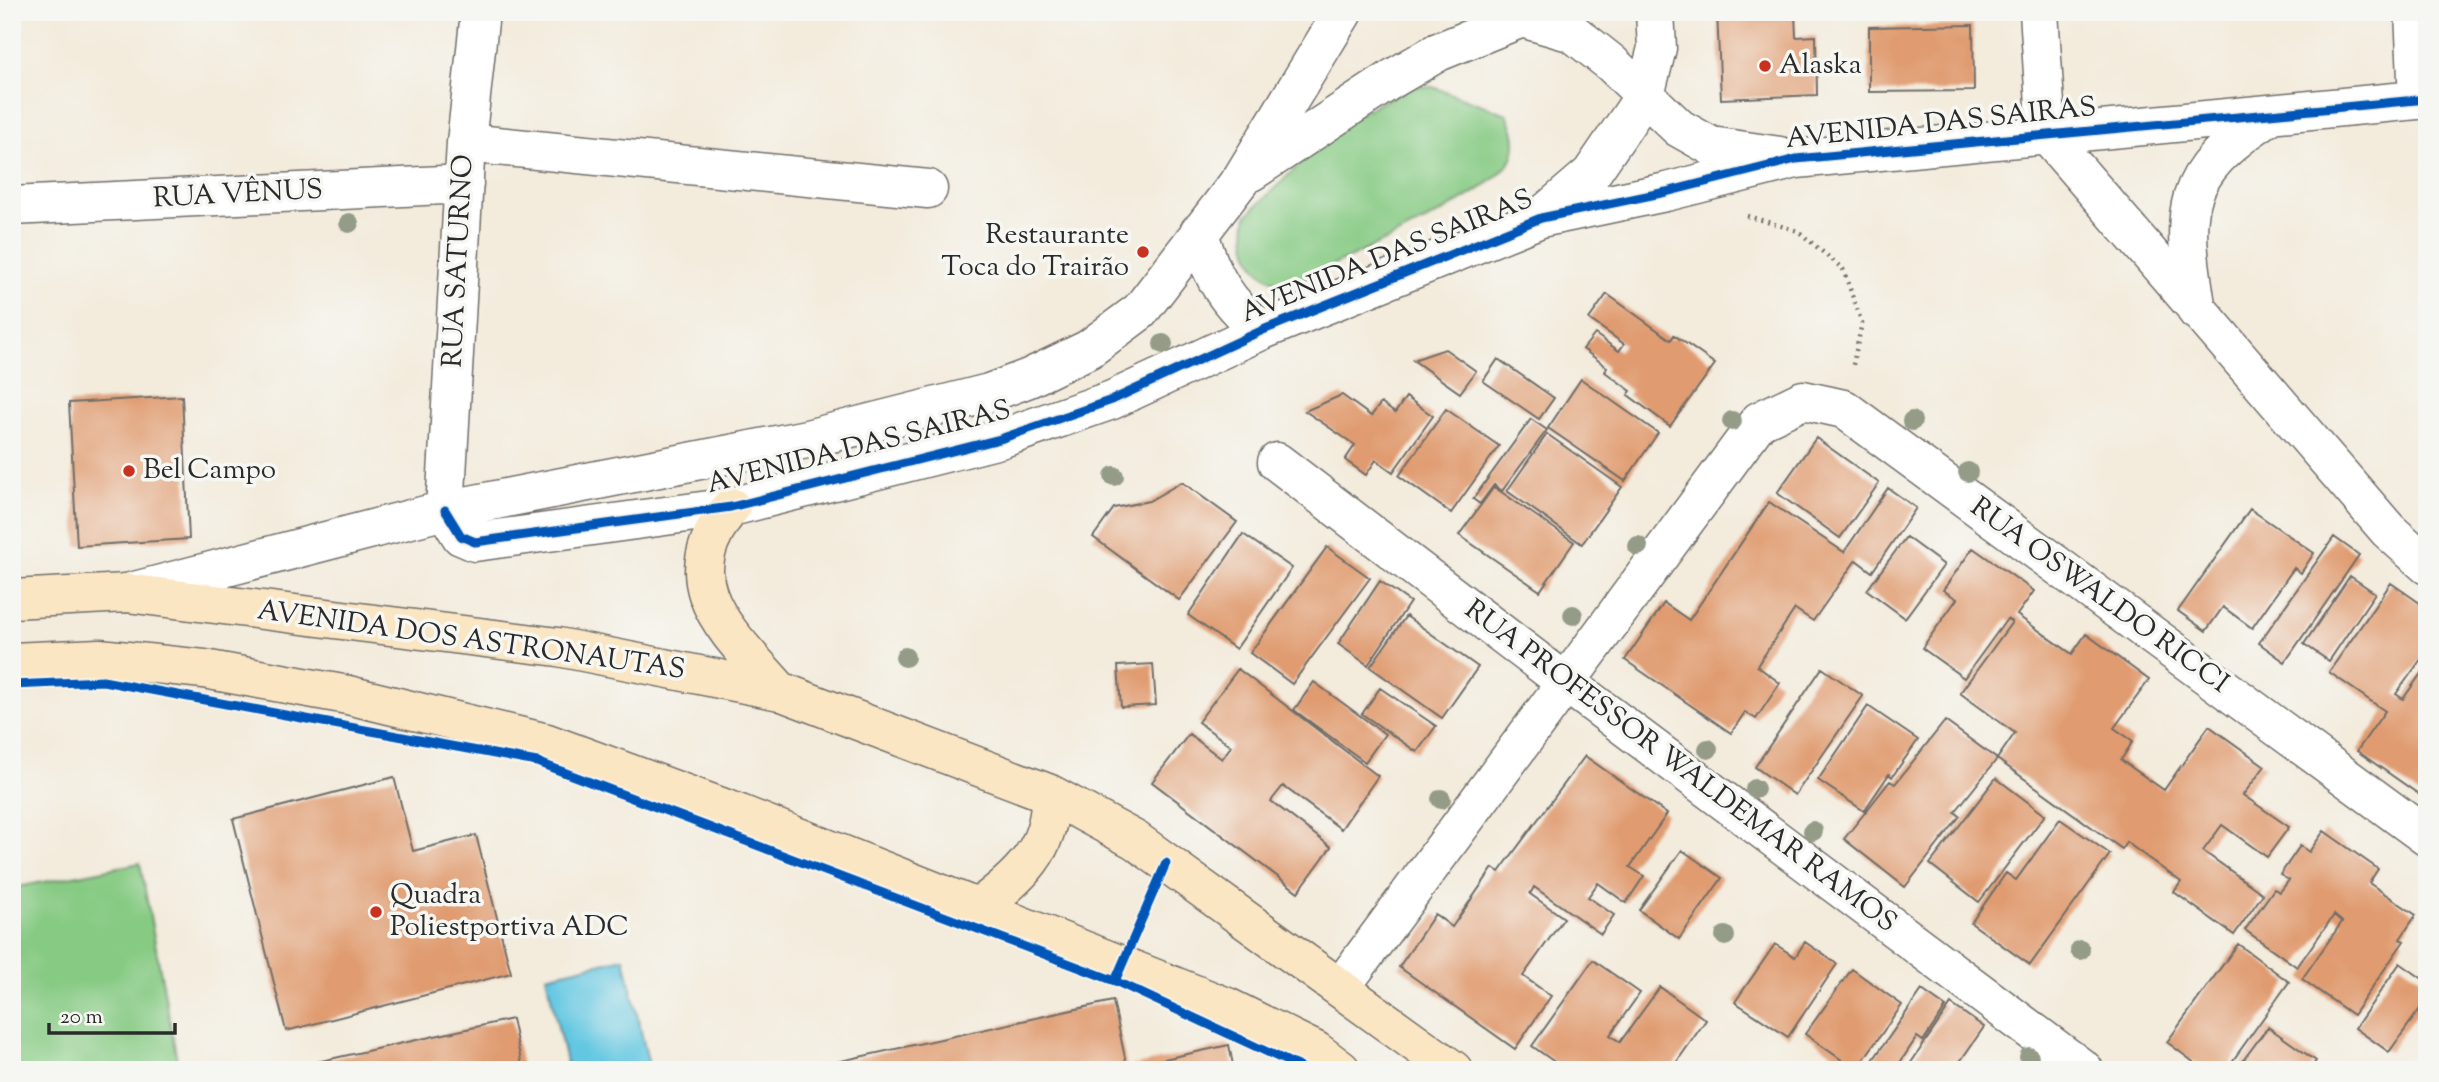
<svg xmlns="http://www.w3.org/2000/svg" width="2439" height="1082" viewBox="0 0 2439 1082" font-family="'Sorts Mill Goudy',serif">
<rect width="100%" height="100%" fill="#f6f6f2"/>
<filter id="ink" filterUnits="userSpaceOnUse"><feTurbulence type="fractalNoise" baseFrequency=".0143" numOctaves="2"/><feDisplacementMap in="SourceGraphic" scale="14" xChannelSelector="R" yChannelSelector="G"/><feConvolveMatrix kernelMatrix="1 2 1 2 8 2 1 2 1" color-interpolation-filters="sRGB"/></filter>
<filter id="wash" filterUnits="userSpaceOnUse"><feTurbulence type="fractalNoise" baseFrequency=".00686" numOctaves="4" result="noise"/><feDisplacementMap in="SourceGraphic" scale="28" xChannelSelector="R" yChannelSelector="G"/><feGaussianBlur stdDeviation="1.57" result="paint"/><feColorMatrix in="noise" values="0 0 0 0 0 0 0 0 0 0 0 0 0 0 0 0 0 1.4 0 .05"/><feComposite in="paint" operator="in"/></filter>
<g filter="url(#wash)">
<rect width="100%" height="100%" fill="#f3ebdb"/>
<path fill="#86ca83" stroke="#587a57" stroke-width="2" d="M1414,86l19,1 74,27c7,16 12,30 4,46 -21,39 -172,101 -218,124 -38,1 -53,-36 -46,-69l100,-96z
M140,863l39,207h-167v-182z"/>
<path fill="#64c7e2" stroke="#487986" stroke-width="2" d="M624,958l26,112h-82l-22,-94z"/>
<g id="blocks">
<path fill="#e09b70" d="M1717,12l78,1 1,24 20,-1 1,59 -96,4z
M1973,25l1,66 -105,1v-65z
M1607,294l64,46 3,-5 41,29 -45,62 -42,-31 3,-4 -26,-19 2,-5 -24,-18 12,-15 24,17 5,-7 -35,-25z
M1445,349l31,22 -16,22 -47,-33z
M1498,359l56,39 -15,21 -56,-38z
M1581,379l77,54 -33,48 -77,-53z
M1342,395l29,21 10,-13 14,10 11,-16 27,19 -40,56 -17,-12 -10,15 -21,-15 10,-15 -50,-34z
M182,396l7,143 -112,7 -8,-143z
M1446,409l53,37 -48,67 -52,-37z
M1531,419l16,11 -45,61 -8,-6 -14,19 -7,-5z
M1547,434l75,53 -40,57 -75,-53z
M1816,438l63,45 -39,55 -63,-45z
M1182,482l55,40 -58,78 -86,-63 21,-29 35,-7z
M1494,487l80,55 -34,49 -81,-56z
M1888,488l28,20 -44,64 -16,-12 -43,61 -18,-12 -38,57 23,17 -24,36 -11,-7 -14,21 -106,-73 39,-57 25,17 80,-118 75,50z
M2250,509l64,44 -13,20 -7,-5 -42,60 -29,-21 -17,24 -28,-20z
M1243,534l49,34 -56,81 -48,-34z
M1906,537l38,28 -39,53 -38,-28z
M2334,537l25,18 -74,107 -26,-19z
M1327,547l43,31 -78,106 -42,-31z
M1973,548l61,43 -17,24 55,39 14,-20 63,46 -35,48 19,13 -12,19 43,30 45,-64 56,40 -22,29 46,32 -22,30 -45,-32 -19,26 60,43 -29,41 -60,-43 7,-10 -55,-40 -4,7 -125,-90 18,-26 -55,-40 52,-71 -5,-3 -43,59 -42,-30 35,-49 -14,-9z
M2350,576l25,17 -46,68 -25,-17z
M1380,581l30,21 -42,63 -30,-21z
M2391,583l36,25v43l-31,43 7,5 24,-34v135l-70,-49 28,-40 -56,-39z
M1406,616l72,51 -36,51 -72,-51z
M1153,664l3,41 -35,2 -3,-41z
M1822,668l41,28 -68,99 -40,-28z
M1238,669l140,107 -37,53 -58,-43 -12,15 60,46 -33,45 -146,-110 37,-48 33,25 9,-13 -33,-24z
M1314,682l71,52 -20,28 -71,-52z
M1380,688l56,38 -19,26 -55,-38z
M1868,706l50,34 -26,37 -3,-3 -25,37 -46,-31z
M1945,721l52,38 -42,53 5,4 -55,71 -61,-48 46,-58 5,3z
M1585,756l82,58 -37,53 14,9 -18,27 -28,-20 -10,14 26,18 -13,19 -67,-47 -4,7 34,24 -41,58 28,20 -36,53 -116,-82 36,-53 17,13 41,-59 6,4z
M394,777l19,74 63,-16 35,138 -225,58 -53,-212z
M1996,778l49,37 -66,87 -49,-38z
M2060,819l50,35 -80,111 -59,-42 35,-50 10,7z
M2324,831l54,38 -9,14 47,32 -16,24 4,2 -51,74 -51,-36 40,-57 -8,-7 -37,52 -52,-37 29,-41 6,3 9,-12 -9,-5 20,-29 9,6z
M1682,850l40,28 -43,61 -40,-29z
M1805,942l32,22 -49,73 -53,-35 40,-58 20,13z
M2238,944l51,38 -63,88h-22l-37,-28z
M1593,960l47,33 -30,42 10,7 40,-55 46,33 -35,50h-105l-34,-24z
M2400,963l27,19v17l-38,53 -34,-24z
M1852,969l50,36 -46,65 -51,-36z
M1922,990l24,17 -23,34 -6,-4 -22,33h-29z
M1113,1001l14,66 102,-22 5,25h-434z
M1951,1004l33,23 -30,43h-48z
M512,1019l11,51h-209l-2,-7z
M2268,1027l48,34 -7,9h-73z"/>
</g>
</g>
<g filter="url(#ink)">
<use href="#blocks" fill-opacity="0" stroke="#716e69" stroke-width="2"/>
<g fill="none" stroke-linecap="round" stroke-linejoin="round">
<g stroke="#716e69" stroke-width="41">
<path id="street" d="M2039,12l8,123 341,395 39,35
M2414,12l4,88
M466,143l462,46
M1251,172l141,-93 46,-27 84,-34 51,15 38,30 68,65 32,18 69,10
M12,206l452,-22
M1542,216l49,-42 54,-79 12,-47 -2,-36
M1199,232c11,42 28,74 64,98
M2197,311c-16,-101 -20,-135 72,-195
M1277,462l288,220 519,388
M445,510l16,26 14,6 256,-35 269,-68 112,-39 151,-70 278,-112 125,-26 130,-33 631,-60
M445,510l21,-367 14,-131
M127,593l318,-83 362,-71 182,-46 40,-15 60,-29 51,-38 102,-133 101,-166
M1341,987l418,-566 44,-21 41,9 583,428"/>
</g>
<g stroke="#716e69" stroke-width="41">
<path id="secondary" d="M731,507c-63,77 -3,124 49,184
M12,599l115,-6 431,54 222,44 270,103 85,46 318,230
M12,662l87,-4 105,11 144,26 199,48 193,71 487,193 89,44 25,19
M977,909c41,-32 75,-58 73,-115"/>
</g>
<path stroke="#716e69" stroke-width="4.5" stroke-dasharray="2 5" stroke-linecap="butt" d="M1747,216l51,15 45,38 19,54 -10,46"/>
<use href="#street" stroke="#fff" stroke-width="38"/>
<use href="#secondary" stroke="#fbe6c4" stroke-width="38"/>
<g stroke="#f6f6f2" stroke-width="13">
<path id="cycleway" d="M445,510l16,26 14,6 256,-35 269,-68 112,-39 151,-70 278,-112 125,-26 130,-33 631,-60
M12,685l91,-4 434,81 578,219
M1166,863l-51,118 191,89"/>
</g>
<use href="#cycleway" stroke="#0057b8" stroke-width="9"/>
</g>
<g fill="#949c88">
<circle cx="349" cy="223" r="10"/>
<circle cx="1163" cy="344" r="10"/>
<circle cx="1732" cy="421" r="10"/>
<circle cx="1912" cy="421" r="10"/>
<circle cx="1968" cy="472" r="10"/>
<circle cx="1114" cy="476" r="10"/>
<circle cx="1638" cy="546" r="10"/>
<circle cx="1573" cy="615" r="10"/>
<circle cx="905" cy="657" r="10"/>
<circle cx="1708" cy="749" r="10"/>
<circle cx="1755" cy="789" r="10"/>
<circle cx="1441" cy="799" r="10"/>
<circle cx="1813" cy="831" r="10"/>
<circle cx="1725" cy="936" r="10"/>
<circle cx="2080" cy="950" r="10"/>
<circle cx="2029" cy="1057" r="10"/>
</g>
</g>
<g fill="#c8321e" stroke="#f6f6f2" stroke-width="2.5">
<circle cx="1765" cy="66" r="7"/>
<circle cx="1143" cy="252" r="7"/>
<circle cx="129" cy="471" r="7"/>
<circle cx="376" cy="912" r="7"/>
</g>
<g text-anchor="middle" dominant-baseline="central" stroke-width="7" stroke-linejoin="round" paint-order="stroke">
<g font-size="28" fill="#2b2b2b" stroke="#f6f6f2" text-anchor="start">
<text x="1779" y="66">Alaska</text>
<text x="1129" y="236" text-anchor="end">Restaurante<tspan x="1129" dy="32">Toca do Trairão</tspan></text>
<text x="143" y="471">Bel Campo</text>
<text x="390" y="896">Quadra<tspan x="390" dy="32">Poliestportiva ADC</tspan></text>
</g>
<g font-size="28" fill="#2b2b2b" stroke="#f6f6f2">
<text transform="translate(1941 124) rotate(-6)">AVENIDA DAS SAIRAS</text>
<text transform="translate(238 195) rotate(-3)">RUA VÊNUS</text>
<text transform="translate(1387 257) rotate(-22)">AVENIDA DAS SAIRAS</text>
<text transform="translate(459 261) rotate(-87)">RUA SATURNO</text>
<text transform="translate(859 448) rotate(-14)">AVENIDA DAS SAIRAS</text>
<text transform="translate(2099 596) rotate(36)">RUA OSWALDO RICCI</text>
<text transform="translate(471 641) rotate(8)">AVENIDA DOS ASTRONAUTAS</text>
<text transform="translate(1680 767) rotate(37)">RUA PROFESSOR WALDEMAR RAMOS</text>
</g>
</g>
<rect width="2439" height="1082" fill="none" stroke="#f6f6f2" stroke-width="42"/>
<path d="M49 1023v10h126v-10" fill="none" stroke="#2b2b2b" stroke-width="3.5"/>
<text x="60" y="1023" font-size="21" fill="#2b2b2b" stroke="#f6f6f2" stroke-width="5" paint-order="stroke">20 m</text>
</svg>
